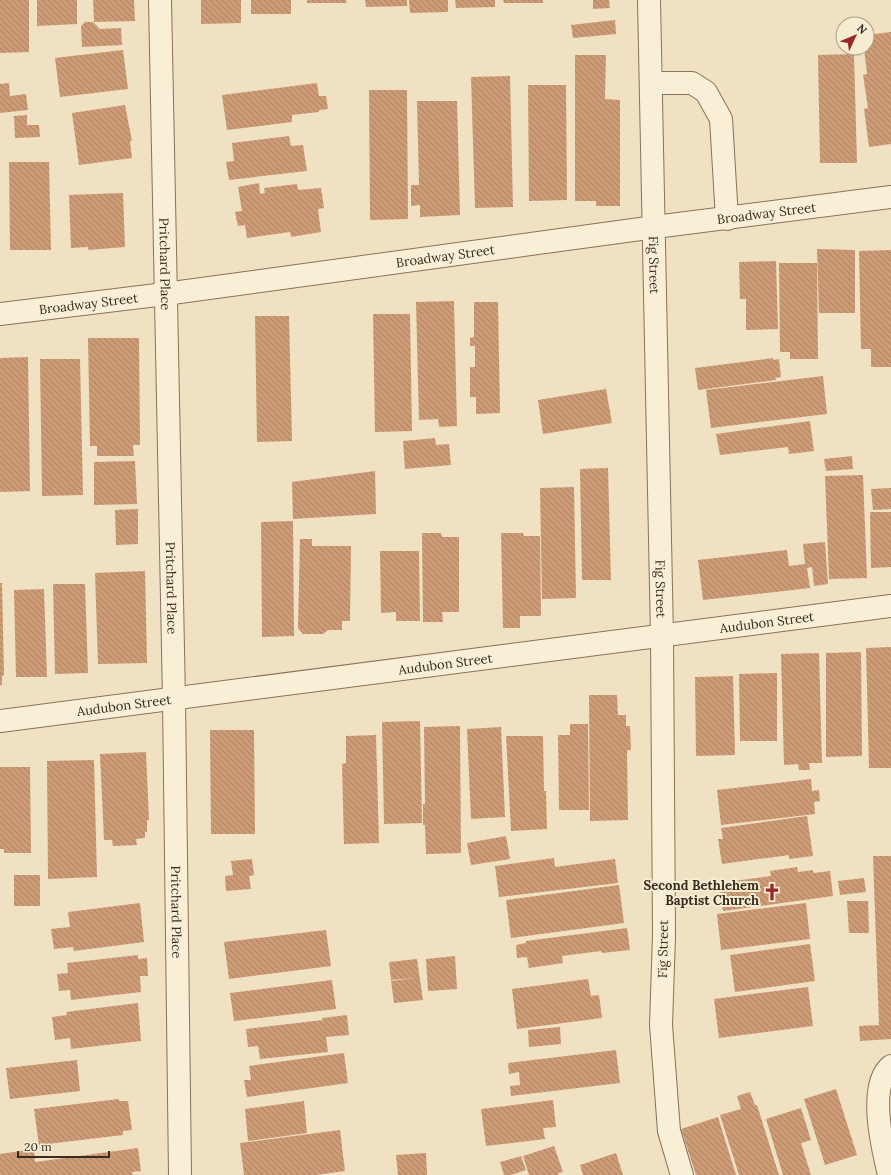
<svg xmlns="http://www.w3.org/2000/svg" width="891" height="1175" viewBox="0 0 891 1175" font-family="Lora,serif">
<defs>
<pattern id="building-back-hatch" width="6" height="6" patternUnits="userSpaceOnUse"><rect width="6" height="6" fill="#ce9b77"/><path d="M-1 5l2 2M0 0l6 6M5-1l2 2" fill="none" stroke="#a87f61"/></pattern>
</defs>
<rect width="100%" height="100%" fill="#efe1c2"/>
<path fill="url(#building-back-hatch)" d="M0,0h29v52l-29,1z
M37,0h40v24l-40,2z
M93,0h41l1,21 -41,1z
M201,0h40v23l-40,1z
M251,0h40v14h-40z
M307,0h39l1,3h-40z
M365,0h42v6l-41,1z
M409,0h39v12l-38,1z
M455,0h40v7l-39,1z
M503,0h40v3h-39z
M593,0h16l1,8 -17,1z
M615,20l1,14 -43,4 -2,-13z
M85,22h8l7,7 21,-1 1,17 -40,2 -1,-21z
M891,32v112l-22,3 -5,-38 4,-1 -5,-33 4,-1 -3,-26h3v-13z
M123,50l5,39 -68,8 -5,-39z
M854,54l3,109h-37l-2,-108z
M575,55h31l-1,44 15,1v106h-24v-5h-21z
M510,76l3,131 -38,1 -4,-131z
M9,83l1,13 16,-2 2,16 -28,3v-29z
M317,83l2,13h7l2,13 -9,1v2l-27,3v7l-65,8 -5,-35z
M528,85h38l1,115 -38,1z
M369,90h38l1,129 -38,1z
M417,101h40l3,114 -40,2v-12l-9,1v-21h8z
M125,105l7,36h-2l2,17 -53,7 -7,-52z
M27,115v10h12l1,12 -25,1 -1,-22z
M289,136l2,10 12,-1 4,26 -78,9 -3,-18 8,-1 -2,-18z
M9,162h40l2,88h-41z
M259,183l1,11 5,-1 -1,-5 33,-4 1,6 23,-2 3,20 -6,1 3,23 -30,5 -1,-5 -43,6 -2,-13 -7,1 -3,-14 7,-1 -4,-24z
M123,193l2,54 -37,3v-3l-17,1 -2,-53z
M817,249l38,1v63h-36z
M891,250v117h-20v-18h-10l-2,-98z
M776,261l2,68 -32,1v-31h-6l-1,-37z
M779,263h38l1,96h-28v-7h-10z
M454,301l3,125 -18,1 -1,-8 -19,1 -3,-118z
M474,302h24l2,111 -24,1v-17h-6v-30h5v-21h-5v-8l4,-1z
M373,314h37l2,117 -37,1z
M255,316h34l3,125 -35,1z
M88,338h51l1,107h-7l1,11h-37v-10h-7z
M28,357l2,134 -30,1v-134z
M773,358v2l6,-1 2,18 -6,1 1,2 -78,10 -3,-22z
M40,359h40l3,136 -41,1z
M823,376l4,38 -116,14 -5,-38z
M606,389l6,34 -69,11 -5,-34z
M810,421l4,30 -25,3 -1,-7 -68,8 -4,-21z
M435,438l1,7 13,-1 2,21 -46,4 -2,-28z
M852,456l1,13 -27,2 -2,-12z
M135,461l2,43 -43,1v-43z
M608,468l3,112h-29l-2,-111z
M375,471l1,43 -83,5 -1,-37z
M863,475l4,103 -38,1 -4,-103z
M574,487l2,111 -34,1 -2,-111z
M891,488v21l-18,1 -2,-21z
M138,509v35l-22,1 -1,-35z
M870,512h21v55l-20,1z
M293,521l1,115 -32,1 -1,-115z
M422,533h19l1,4h17v75h-17l1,10h-20z
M501,533h22l1,3h16l1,80h-21v12h-17z
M300,539h12v7h39l-1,75h-8v9h-14l-5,4h-20l-5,-6z
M825,542l3,42 -14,2 -2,-19 -5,1 3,20 -107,12 -5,-40 89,-10 2,16 16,-2 -2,-20z
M380,551h39l1,70h-24v-9l-15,1z
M145,571l2,92 -49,1 -3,-91z
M0,583h2l2,92 -2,1v9h-2z
M53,584h32l3,89 -33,1z
M44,589l3,88h-31l-2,-87z
M891,647v121h-22l-3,-120z
M861,652l1,104 -36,1v-104z
M819,653l3,110h-13l1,7h-11l-1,-6 -14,1 -3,-111z
M777,673v68h-37l-1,-67z
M733,676l2,79 -39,1 -1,-79z
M589,695h28l1,20h8v11h4l1,24h-4l1,70 -38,1z
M420,721l2,102 -38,1 -2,-102z
M570,724h18l1,86h-30l-1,-75h12z
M460,726l1,127 -35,1 -1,-29h-2v-21h2l-1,-77z
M501,727l4,90 -34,2 -4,-90z
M210,730h44l1,104h-44z
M376,735l3,108 -35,1 -2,-80 4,-1v-27z
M506,736h37l1,55h2l1,38 -36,2z
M146,752l3,68h-2v12h-2v6l-9,1 1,6 -24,1 -1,-6h-8l-4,-86z
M94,760l3,117 -49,2 -1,-118z
M0,767h30l1,86h-27v-4h-4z
M811,779l1,12 7,-1 1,11 -6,1 1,12 -94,11 -4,-35z
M807,816l6,40 -24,3v-4l-67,9 -4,-25h5l-2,-11z
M506,836l4,23 -39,6 -4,-22z
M873,856h18v183l-31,2 -1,-15 20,-1z
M554,858l1,9 60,-8 3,24 -119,14 -4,-31z
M252,859l2,16 -5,1 2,13 -25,2 -1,-15 8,-1 -2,-14z
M797,867l1,5 15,-2v3l17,-2 3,25 -110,15 -4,-28 52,-7 -1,-5z
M14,875h26v31h-26z
M864,878l2,14 -26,3 -2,-14z
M619,885l5,38 -113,15 -5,-38z
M847,901h21l1,32h-20z
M140,903l4,39 -70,9 -1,-4 -19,2 -3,-20 19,-2 -2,-15z
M806,903l4,36 -89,11 -4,-36z
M627,928l3,22 -28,3 -1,-2 -39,5 1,7 -34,5 -2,-11 -10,1 -1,-13 10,-2v-2z
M326,930l5,36 -102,13 -5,-37z
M810,944l5,37 -80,11 -5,-37z
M138,955v4l9,-1 1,18h-8l1,16 -70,8 -1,-10 -11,1 -2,-17 11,-1 -1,-10z
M455,956l2,33 -29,2 -2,-32z
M417,959l6,41 -29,3 -3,-22 24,-3 -24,2 -2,-18z
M588,979l3,17 8,-1 3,23 -85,11 -5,-40z
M332,980l4,29 -102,12 -4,-28z
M808,987l5,39 -94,12 -5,-39z
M138,1003l3,38 -70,8 -1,-11 -15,2 -3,-23 15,-2 -1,-3z
M347,1015l2,20 -23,2 2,15 -68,7 -2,-13 -10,1 -2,-18 77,-9 -1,-2z
M560,1027l1,17 -32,3 -1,-17z
M616,1050l4,33 -109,13 -1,-10 10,-1 -1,-13 -10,2 -1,-11z
M344,1053l4,30 -101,14 -3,-17h7l-2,-14z
M77,1060l3,31 -70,8 -4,-31z
M836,1089l21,66 -32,10 -21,-66z
M750,1092l5,13h2l22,70h-40l-19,-60 21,-6 -4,-13z
M119,1099v2h9l4,29 -9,1v4l-84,10 -5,-36z
M553,1100l3,27 -13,1 2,11 -59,7 -5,-37z
M304,1101l3,32 -59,8 -3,-32z
M801,1108l10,32 -10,3 10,32h-28l-17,-56z
M718,1117l18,58h-40l-15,-46z
M340,1130l5,41 -29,4h-72l-4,-32z
M554,1146l9,26 -5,1 1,2h-30l-6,-19z
M138,1148l3,23 -9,1 1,3h-133v-21l34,-5 1,13z
M426,1153l1,22h-29l-2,-20z
M616,1153l7,22h-40l-3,-10z
M521,1156l5,14 -15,5h-7l-4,-13z"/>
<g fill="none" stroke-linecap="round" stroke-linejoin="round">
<g stroke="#897259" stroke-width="24">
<g id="minor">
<path id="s1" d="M160,0l14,699 6,476"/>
<path id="s2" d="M649,0l13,637 2,299 -3,89 8,106 13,44"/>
<path d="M651,83h41l14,9 15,27 6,100"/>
<path id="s3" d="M0,314l165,-20 490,-67 236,-30"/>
<path id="s4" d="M0,721l891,-115"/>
<path d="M889,1175c-6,-25 -22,-90 2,-109"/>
</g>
</g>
<use href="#minor" stroke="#f9efd6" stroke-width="22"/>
</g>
<defs>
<g id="church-bare" transform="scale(1.38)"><path d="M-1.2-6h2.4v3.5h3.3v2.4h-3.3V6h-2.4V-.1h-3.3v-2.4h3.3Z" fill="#9a2829" stroke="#f6ecd2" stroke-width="2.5" paint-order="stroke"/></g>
</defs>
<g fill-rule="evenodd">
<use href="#church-bare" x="772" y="892"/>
</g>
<g text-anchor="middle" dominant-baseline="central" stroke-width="4" stroke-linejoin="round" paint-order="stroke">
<g font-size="13" fill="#392b1d" stroke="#f6ecd2">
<text stroke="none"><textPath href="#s3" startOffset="773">Broadway Street</textPath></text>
<text stroke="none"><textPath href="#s3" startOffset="449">Broadway Street</textPath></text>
<text stroke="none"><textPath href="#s1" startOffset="264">Pritchard Place</textPath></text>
<text stroke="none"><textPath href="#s2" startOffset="265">Fig Street</textPath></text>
<text stroke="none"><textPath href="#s3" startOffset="89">Broadway Street</textPath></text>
<text stroke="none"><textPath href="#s1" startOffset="588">Pritchard Place</textPath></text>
<text stroke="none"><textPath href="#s2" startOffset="589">Fig Street</textPath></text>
<text stroke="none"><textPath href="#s4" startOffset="773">Audubon Street</textPath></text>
<text stroke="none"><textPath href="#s4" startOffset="449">Audubon Street</textPath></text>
<text stroke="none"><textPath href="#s4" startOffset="125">Audubon Street</textPath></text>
<text stroke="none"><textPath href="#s1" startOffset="912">Pritchard Place</textPath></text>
<text transform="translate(663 949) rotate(-89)">Fig Street</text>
</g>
<g font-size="13" font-weight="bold" fill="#392b1d" stroke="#f6ecd2" text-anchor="end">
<text x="759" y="885">Second Bethlehem<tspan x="759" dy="15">Baptist Church</tspan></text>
</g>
</g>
<g transform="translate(855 36) rotate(46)"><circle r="19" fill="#f6ecd2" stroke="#aa9f8a"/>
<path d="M0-3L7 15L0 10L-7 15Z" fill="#9a2829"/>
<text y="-6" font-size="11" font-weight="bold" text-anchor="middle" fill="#392b1d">N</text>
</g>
<path d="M18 1151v6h91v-6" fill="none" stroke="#392b1d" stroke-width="2"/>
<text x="24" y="1151" font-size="12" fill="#392b1d" stroke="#f6ecd2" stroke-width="3" paint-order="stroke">20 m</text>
</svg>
